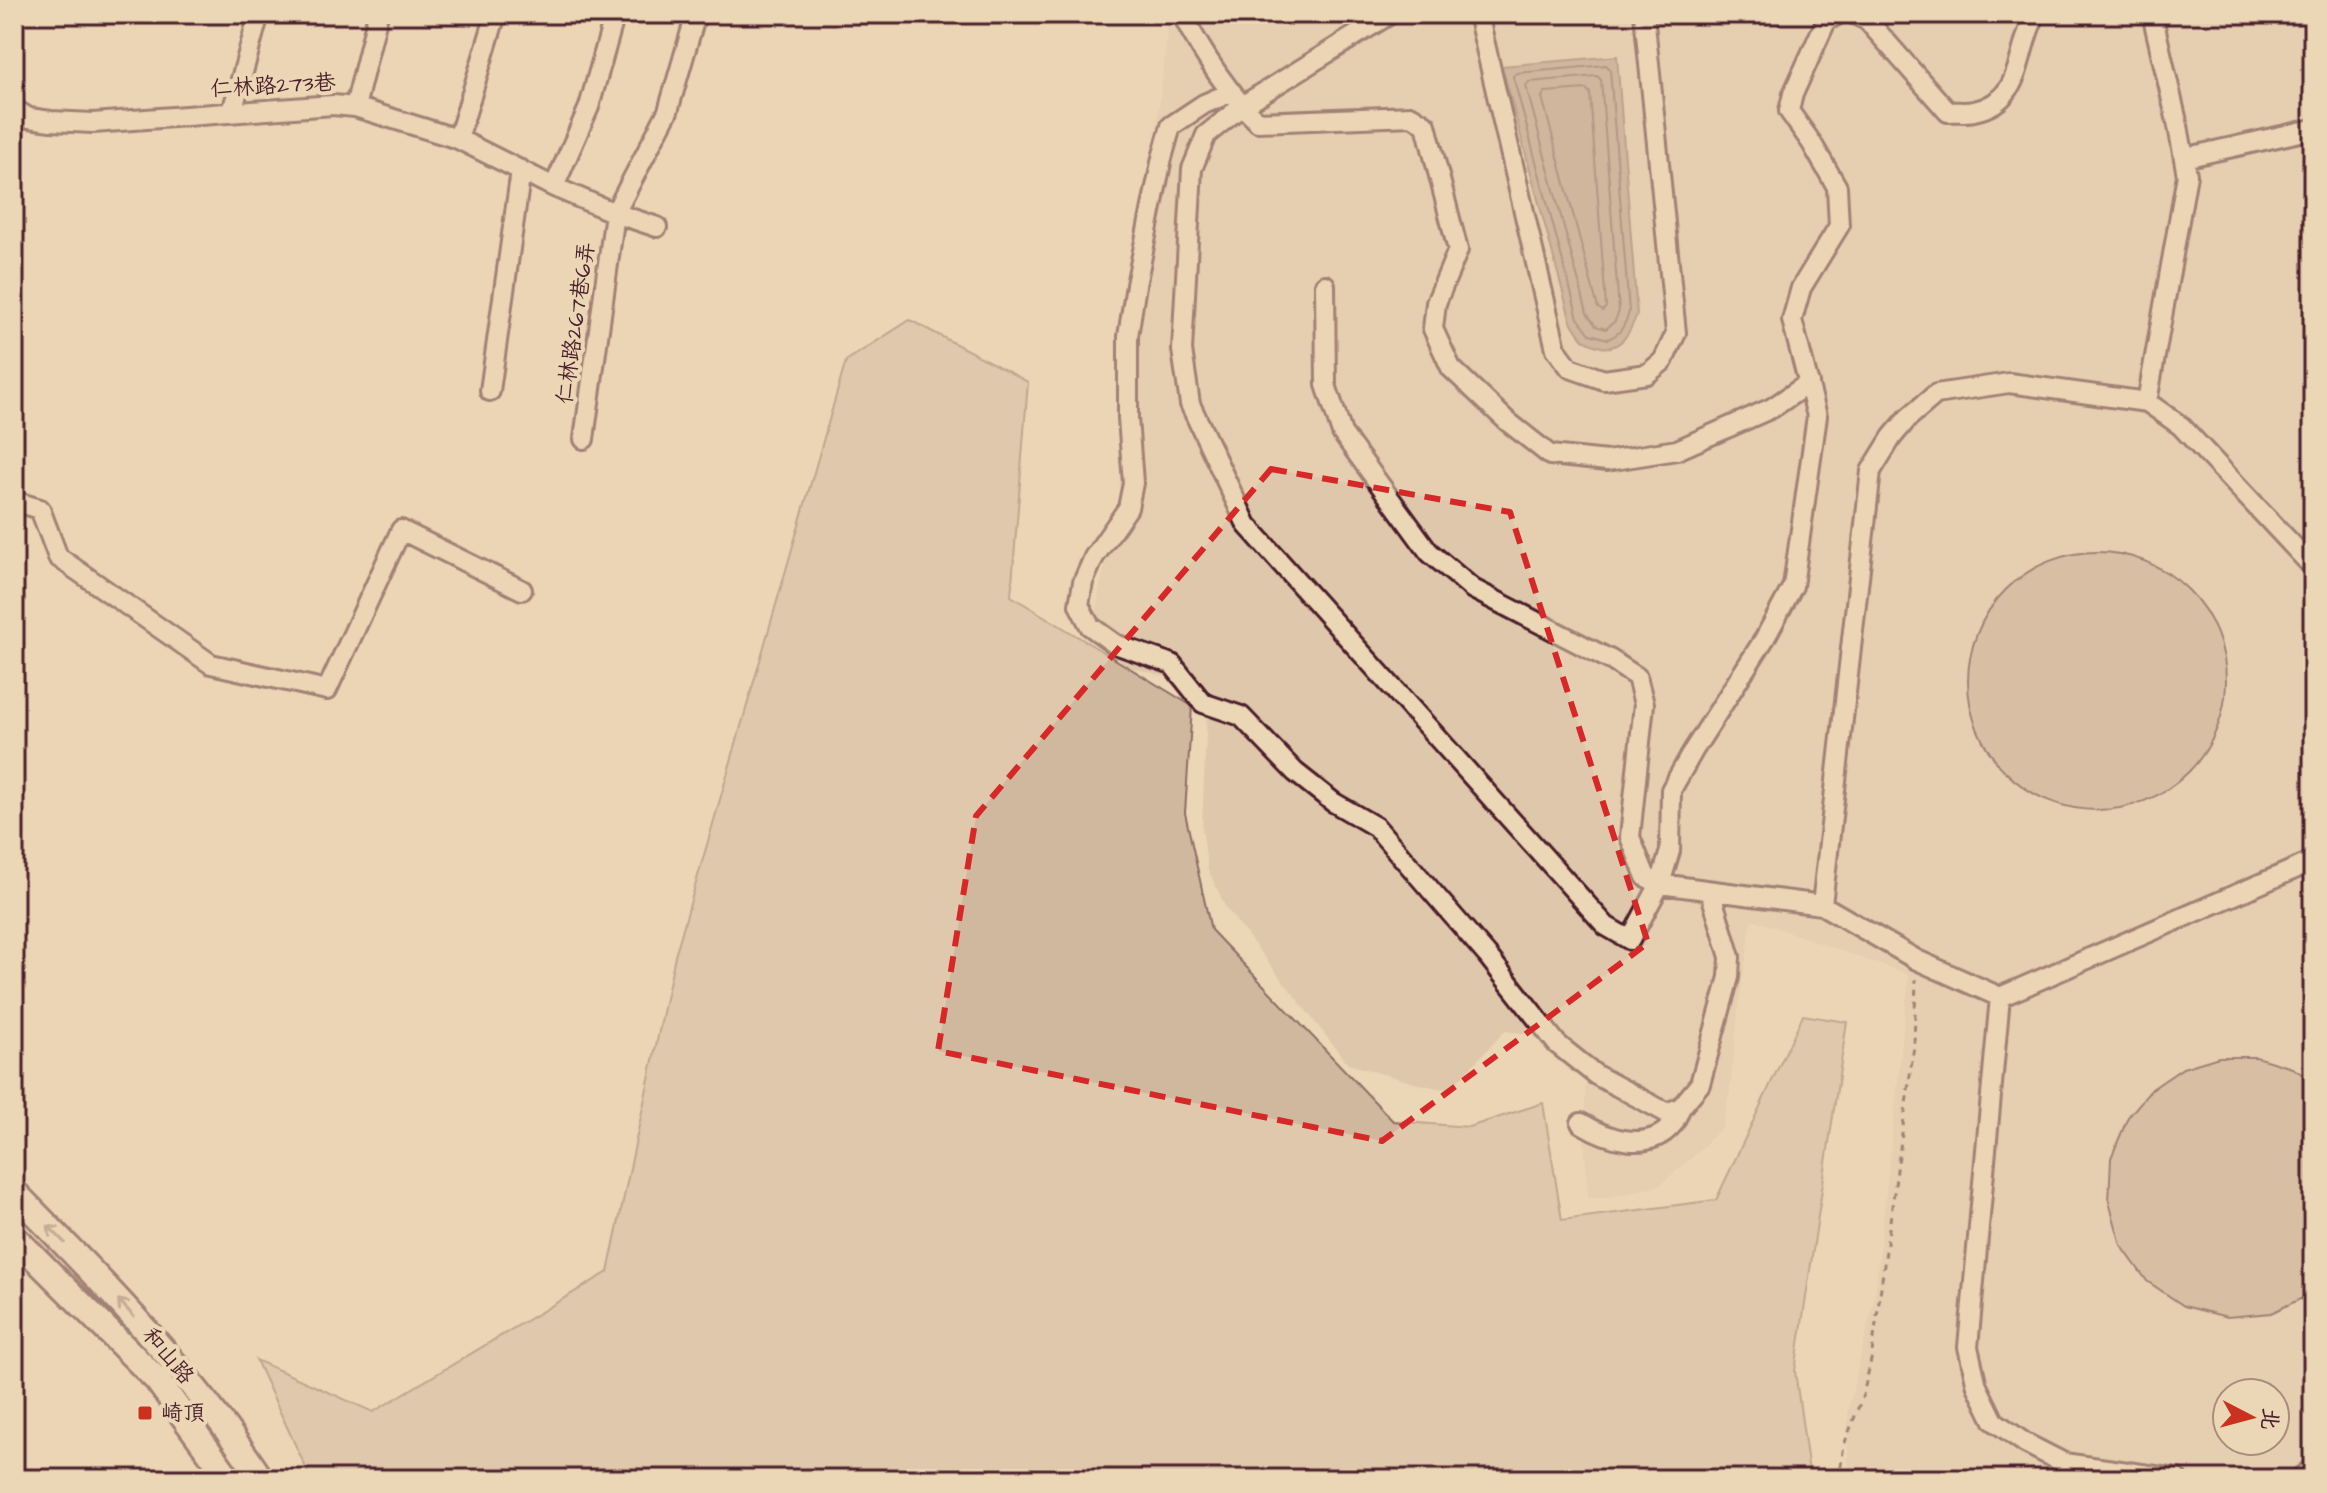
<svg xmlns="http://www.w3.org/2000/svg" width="2327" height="1493" viewBox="0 0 2327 1493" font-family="'Architects Daughter','LXGW WenKai TC',sans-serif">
<rect width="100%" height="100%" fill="#ebd6b5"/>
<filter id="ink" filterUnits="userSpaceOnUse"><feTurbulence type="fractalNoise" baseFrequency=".0125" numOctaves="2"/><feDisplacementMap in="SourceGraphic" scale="16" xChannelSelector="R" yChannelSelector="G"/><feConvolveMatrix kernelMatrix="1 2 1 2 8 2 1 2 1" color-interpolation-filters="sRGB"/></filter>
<g filter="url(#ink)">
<path fill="#dec7aa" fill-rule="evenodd" d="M1169,14h1144v1465h-465v-69l27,-115 34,-320 -157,-56 -13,85 -9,87 -8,36 -27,28 -36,31 -52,12h-19l-4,-61 2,-82 -39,-19 -42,-5 -56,59 -31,-6 -70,-20 -122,-156 -18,-39 -6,-41 6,-140 -78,-21 -29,-20 -5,-30 3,-26 8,-34 37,-85 -2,-42 -10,-70zM2227,1393h48v48h-48z"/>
<path fill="#d0b89f" stroke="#8d6c65" stroke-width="2" d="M910,320l118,62 -17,214 181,110 -7,107 26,117 182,191 76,6 74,-24 19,117 154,-20 87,-185 44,7 -52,349 15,108h-1499l-55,-119 117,52 235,-140 67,-316 171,-595z"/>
<path fill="#ad9081" stroke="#85635f" stroke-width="2" d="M1617,56l20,258c-6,16 -15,37 -36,33 -6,-2 -14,-4 -18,-8 -5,-5 -8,-12 -12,-17l-69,-256z"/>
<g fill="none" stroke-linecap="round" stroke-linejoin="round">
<path stroke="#724c4d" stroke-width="2" d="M1606,65l4,4 19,243c-4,13 -8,22 -21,27l-18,-5 -12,-16 -65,-242 4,-3z
M1597,76l4,4 18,231 -4,10 -9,8 -10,-3 -9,-13 -61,-227 3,-4z
M1586,89l4,4 16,214 -3,4 -5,-3 -56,-211 3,-5z"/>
</g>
<path fill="#c0a591" stroke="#4a1f2b" stroke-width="2" d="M1968 681a129 129 0 1 1 258 0a129 129 0 1 1-258 0Z
M2219,1057h37l36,11 21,13v212l-42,20 -44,4 -43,-11 -37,-25 -26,-36 -12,-43 2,-44 17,-41 24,-28 31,-21z"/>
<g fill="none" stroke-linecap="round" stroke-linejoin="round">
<g stroke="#4a1f2b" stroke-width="24">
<path id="minor" d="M1182,14c20,39 45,78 76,108l154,-6 14,9 32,125 -22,53 -3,26 18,39 56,53 43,34 57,6 70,-11 95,-42 37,-25
M1390,14l-148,92 -36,29 -14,34 -10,181 8,54 57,121 359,401 24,14 30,-56 10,-33 1,-61 22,-39 72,-113 28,-52 24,-170 -25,-96 9,-32 38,-62 -2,-39 -26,-45 -22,-31 4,-17 33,-73 13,-7
M1478,14l78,335 14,19 34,12 43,-6 16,-13 13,-28 -32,-319
M1854,14l13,6 81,92c8,-1 18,1 26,-1 51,-10 41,-61 62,-97
M1232,92l-28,12 -33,22 -9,32 -26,127 -8,51v82l5,65 -5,25 -34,49 -11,25 -4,23 11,21 25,18 57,20 31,39 38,13 54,56 38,30 43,25 111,128 70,89 39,31 71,38 14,-6 19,-23 29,-107 1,-20 -20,-66
M355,107l23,-93
M14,109l15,9 22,3 42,2 240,-18 22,2 103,32 96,48 61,26 42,14
M232,112l27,-98
M458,139l38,-125
M2184,158l129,-29
M554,187l35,-80 26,-93
M1325,285l1,100 16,48 87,119 44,37 138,71 26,17 7,27 -14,133 16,40 14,7 162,21 95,55 83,37 313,-136
M490,391l31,-221
M2147,402l40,-227 -9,-49 -26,-112
M584,439l31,-226 53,-102 28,-97
M14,501l26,8 18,48 153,107 116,26 74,-160 121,60
M1822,905l49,-434 21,-34 16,-19 28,-24 73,-11 138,19 34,24 132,141
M2000,997l-32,350 9,39 17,35 31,22 39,20 113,16
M1581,1123c26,16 67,30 91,2 4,-5 6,-12 9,-18
M2299,1479l14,-11"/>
</g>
<g stroke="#4a1f2b" stroke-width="30">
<path id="major" d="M14,1192c89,90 177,180 247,287
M14,1237l143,143 72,99"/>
</g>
<path stroke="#4a1f2b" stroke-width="3" stroke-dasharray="6 6" stroke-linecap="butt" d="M1839,1479l5,-34 19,-50 8,-35 43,-314 2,-67"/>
<use href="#minor" stroke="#ebd6b5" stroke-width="18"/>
<use href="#major" stroke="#ebd6b5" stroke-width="24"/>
</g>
<defs><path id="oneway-shaft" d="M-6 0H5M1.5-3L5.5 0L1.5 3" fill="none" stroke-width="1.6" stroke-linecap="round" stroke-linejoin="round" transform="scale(2)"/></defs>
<g stroke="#9a7a70">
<use href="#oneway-shaft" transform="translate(56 1234) rotate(-135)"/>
<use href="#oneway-shaft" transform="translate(126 1308) rotate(-132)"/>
</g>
</g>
<path d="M0 0H2327V1493H0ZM1271,469l239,43 138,431 -266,198 -444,-90 38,-235z" fill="#ebd6b5" fill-opacity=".55" fill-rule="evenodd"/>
<path fill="none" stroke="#d62828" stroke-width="6" stroke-dasharray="16 10" stroke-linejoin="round" d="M1271,469l239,43 138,431 -266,198 -444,-90 38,-235z"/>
<rect fill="#c8321e" stroke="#ebd6b5" stroke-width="3" x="137" y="1405" width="16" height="16" rx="4"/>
<g text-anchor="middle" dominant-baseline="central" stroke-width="8" stroke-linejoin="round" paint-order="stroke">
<g font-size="22" fill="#4a1f2b" stroke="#ebd6b5">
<text transform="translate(273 86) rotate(-3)">仁林路273巷</text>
<text transform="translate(576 323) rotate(-82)">仁林路267巷6弄</text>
<text transform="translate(168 1356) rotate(50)">和山路</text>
</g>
<g font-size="22" fill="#4a1f2b" stroke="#ebd6b5" text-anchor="start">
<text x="161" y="1413">崎頂</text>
</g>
</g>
<rect width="2327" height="1493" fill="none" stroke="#ebd6b5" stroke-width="48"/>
<rect x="24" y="24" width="2279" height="1445" fill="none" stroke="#4a1f2b" stroke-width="3" filter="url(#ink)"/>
<g transform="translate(2251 1417) rotate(96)"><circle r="38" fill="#ebd6b5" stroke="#ab8d7e" stroke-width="2"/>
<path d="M0-6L14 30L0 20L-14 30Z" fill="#c8321e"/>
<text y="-12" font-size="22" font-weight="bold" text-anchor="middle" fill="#4a1f2b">北</text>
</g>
</svg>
